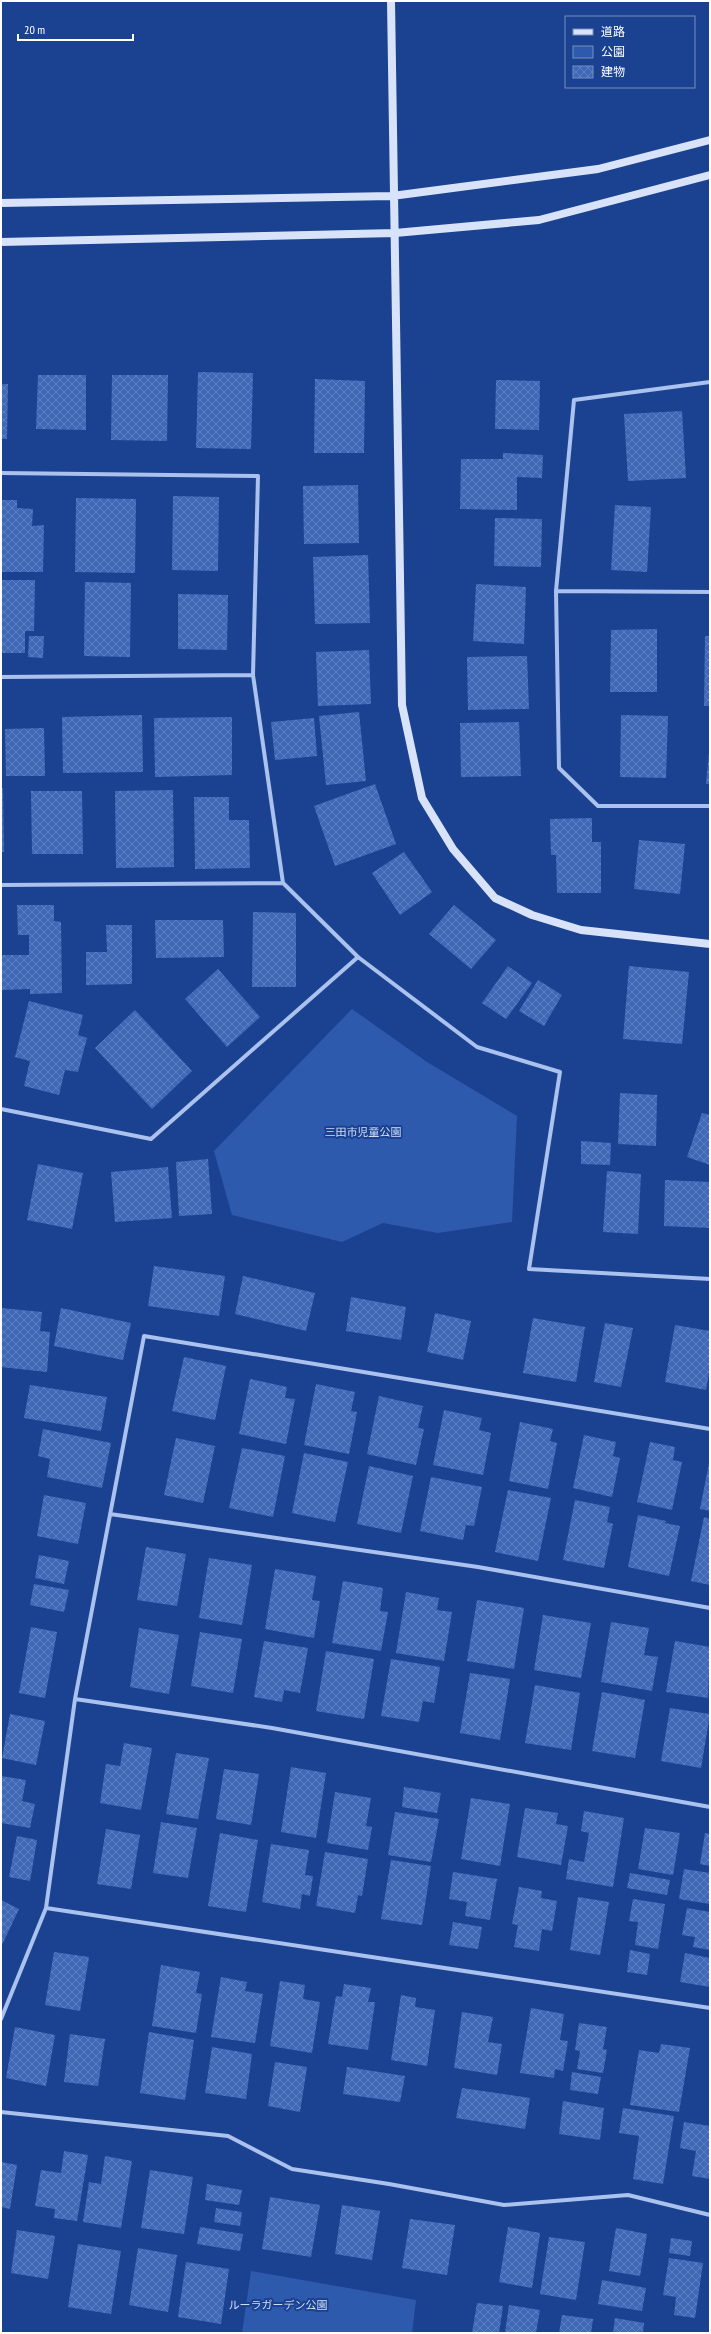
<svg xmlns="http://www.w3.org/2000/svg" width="711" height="2334" viewBox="0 0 711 2334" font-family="'PT Sans Narrow','Noto Sans JP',sans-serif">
<defs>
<pattern id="building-cross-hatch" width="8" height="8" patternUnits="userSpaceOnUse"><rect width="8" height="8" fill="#3f68b6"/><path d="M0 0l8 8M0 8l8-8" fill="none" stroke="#5c7fc1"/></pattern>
</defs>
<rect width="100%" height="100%" fill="#1b4291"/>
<path fill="#2e5aae" d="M352,1009l75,53 90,54 -5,106 -74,11 -55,-10 -41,19 -110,-27 -18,-64z
M251,2271l165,29 -4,33h-170z"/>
<path fill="url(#building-cross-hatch)" d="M198,372l55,1 -2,76 -55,-1z
M38,375h48v55l-50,-1z
M112,375h56l-1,66 -56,-1z
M315,379l50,2 -1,72h-50z
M496,380l44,1 -1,49 -44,-1z
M1,384h7l-1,55h-6z
M682,411l4,67 -58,3 -4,-67z
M503,453l40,2 -1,23 -25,-1v33l-57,-1 1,-50h42z
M358,485l1,58 -55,1 -1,-58z
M173,496l46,1 -1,74 -46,-1z
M76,498l60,1 -1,74 -60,-1z
M1,500h16v8l16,1 -1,17 12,-1 -1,47h-42z
M615,505l36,2 -4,65 -36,-2z
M495,518l47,1 -1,48 -47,-1z
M368,555l2,68 -55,1 -2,-67z
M1,580h34l-1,51h-9v22h-24z
M85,582l46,1 -1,74 -46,-1z
M476,584l50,3 -2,57 -51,-3z
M178,594l50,1 -1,55 -49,-1z
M657,629v63h-47l1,-62z
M29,636h15l-1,22 -15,-1z
M705,636h5v70h-6z
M369,650l2,54 -53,2 -2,-54z
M527,656l2,53 -61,1 -1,-53z
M359,712l7,69 -40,4 -7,-69z
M142,715l1,57 -80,1 -1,-56z
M621,715l47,1 -2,62 -46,-1z
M232,717v58l-77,2 -1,-59z
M314,718l3,38 -42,4 -4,-38z
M519,722l2,54 -60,1 -1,-54z
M44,728l1,48h-39l-1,-47z
M709,752h1v32h-4z
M375,784l21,60 -61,22 -21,-60z
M1,788h2l1,64h-3z
M173,790l1,77 -58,1 -1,-77z
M31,791h51l1,63h-51z
M194,797h35v23h20l1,48 -55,1z
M592,818v24h9v51h-44l-1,-38h-5l-1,-36z
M639,840l46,4 -5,50 -46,-5z
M404,852l28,40 -32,23 -28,-42z
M17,905h37v16l7,1 1,71 -32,1v-5l-29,1v-35h28v-20h-11z
M454,905l42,35 -25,29 -42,-35z
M253,912l43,1v74h-44z
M155,920h68l1,37 -68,1z
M106,925h26v59l-46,1v-33h21z
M508,966l24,17 -26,36 -24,-16z
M629,966l60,6 -7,72 -59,-5z
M218,969l42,48 -33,30 -42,-48z
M538,980l24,15 -18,31 -25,-15z
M29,1001l54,14 -5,20 9,3 -9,34 -13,-2 -6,25 -35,-9 6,-25 -15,-4z
M135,1010l57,61 -40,38 -57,-61z
M620,1093l37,2 -1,51 -38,-2z
M702,1113l8,2v50l-23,-8z
M581,1141l30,2 -1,22 -29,-1z
M208,1159l4,55 -33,2 -3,-54z
M38,1164l45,9 -11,56 -45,-9z
M168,1167l4,51 -57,4 -4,-50z
M607,1171l34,3 -3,60 -35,-2z
M665,1180l45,2 -1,46 -45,-2z
M154,1266l71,10 -6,40 -71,-10z
M243,1276l72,17 -9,38 -71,-17z
M351,1297l55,10 -5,33 -55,-9z
M1,1308l41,4 -2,19 10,1 -3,40 -46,-5z
M61,1308l70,15 -8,37 -69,-14z
M435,1313l36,8 -8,39 -36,-8z
M533,1318l52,9 -9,55 -53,-9z
M605,1323l28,5 -12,59 -27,-5z
M675,1325l35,6v36l-4,23 -41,-8z
M184,1357l42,9 -11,54 -43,-9z
M250,1379l37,8 -2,11 10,1 -9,45 -47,-10z
M316,1384l39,8 -4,19 6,1 -8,42 -45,-9z
M30,1385l77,12 -6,34 -77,-13z
M379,1396l44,10 -5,22 6,1 -8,36 -49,-11z
M444,1410l38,8 -3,12 12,3 -8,42 -50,-10z
M520,1422l33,7 -3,12 7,2 -9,46 -39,-8z
M43,1429l68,14 -9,45 -55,-11 3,-18 -12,-3z
M584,1435l32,7 -3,14 7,2 -8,39 -39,-9z
M176,1438l39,8 -12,57 -39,-8z
M650,1442l25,5 -2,13 9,2 -10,48 -35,-8z
M242,1448l43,8 -12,61 -44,-9z
M304,1453l44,9 -13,60 -43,-9z
M709,1463h1v48l-10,-2z
M369,1466l44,10 -12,57 -44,-9z
M431,1477l51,10 -8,39 -8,-1 -3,15 -43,-9z
M508,1490l43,8 -13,63 -43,-9z
M44,1495l42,8 -8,41 -41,-8z
M575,1500l35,7 -3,15 6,2 -9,44 -41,-8z
M638,1515l28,6 -1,2 15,3 -11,50 -41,-9z
M704,1517l6,2v66l-19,-4z
M146,1547l40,7 -9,52 -40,-6z
M39,1555l30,6 -5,23 -29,-6z
M209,1558l43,7 -10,60 -43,-7z
M275,1569l41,7 -4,24 8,1 -6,37 -49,-9z
M343,1581l40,7 -3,23 8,1 -7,39 -49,-8z
M34,1584l35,6 -5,22 -34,-7z
M406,1592l33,6 -2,12 15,2 -8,49 -48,-8z
M477,1600l47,8 -10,61 -47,-8z
M543,1615l48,8 -10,55 -47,-8z
M611,1622l38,6 -5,27 14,2 -6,34 -51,-9z
M31,1627l26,5 -12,66 -26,-5z
M139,1628l40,7 -10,59 -39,-7z
M200,1632l42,7 -9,54 -42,-7z
M264,1641l44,7 -8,45 -16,-3 -2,12 -28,-5z
M675,1641l35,6 -2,51 -42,-6z
M326,1651l48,8 -10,60 -48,-8z
M391,1659l49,8 -6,36 -11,-2 -4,21 -38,-6z
M470,1673l40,6 -10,61 -40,-7z
M535,1685l45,8 -9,57 -46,-7z
M602,1692l43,8 -10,58 -43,-7z
M670,1708l40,6 -9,54 -40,-7z
M10,1714l35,7 -9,44 -34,-7z
M124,1743l28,5 -11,62 -41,-7 6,-39 14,2z
M176,1753l33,5 -11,61 -32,-5z
M291,1767l35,6 -10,65 -35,-6z
M224,1769l35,5 -8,51 -35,-6z
M1,1776l25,4 -4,21 13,3 -5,24 -29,-5z
M404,1787l37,6 -4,20 -35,-6z
M335,1792l36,6 -5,28 6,1 -4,23 -41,-7z
M471,1798l39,6 -10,62 -39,-7z
M525,1808l33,5 -2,11 12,2 -7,39 -44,-8z
M584,1811l40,7 -11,69 -47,-8 3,-20 15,3 5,-29 -8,-2z
M395,1812l44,7 -8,43 -43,-7z
M161,1822l36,6 -9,50 -35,-5z
M645,1828l35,5 -7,42 -35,-6z
M106,1829l34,6 -9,54 -34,-5z
M220,1833l38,7 -12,72 -38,-6z
M705,1833l5,1v32l-10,-2z
M17,1836l20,4 -7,41 -21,-4z
M271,1844l38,6 -4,25 8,1 -3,20 -8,-2 -2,15 -38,-7z
M325,1852l43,7 -6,37 -4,-1 -3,18 -39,-7z
M391,1860l40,6 -9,59 -41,-6z
M684,1869l26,4v31l-31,-5z
M453,1872l44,7 -7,41 -25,-4 2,-14 -18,-3z
M630,1873l40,7 -3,15 -40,-7z
M519,1887l23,4 -1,7 16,3 -5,30 -10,-2 -3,22 -25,-4 4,-22 -6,-1z
M578,1897l31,5 -9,53 -30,-5z
M633,1899l32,5 -7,45 -23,-4 3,-23 -9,-1z
M1,1900l18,9 -18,38z
M687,1908l23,4v38l-17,-3 2,-10 -13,-2z
M453,1922l29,5 -4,22 -29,-4z
M630,1950l20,4 -3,21 -20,-3z
M54,1952l35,5 -9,54 -35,-6z
M685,1953l25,5v29l-30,-5z
M161,1965l39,7 -4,21 6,1 -6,39 -44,-7z
M221,1977l26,5 -2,9 18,3 -8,49 -44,-6z
M280,1981l25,4 -2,14 17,3 -8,51 -42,-7z
M344,1984l27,4 -3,14h7l-7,48 -40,-6 8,-48 6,1z
M401,1995l15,3 -1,9 20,3 -8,56 -36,-6z
M531,2008l33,6 -4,26 8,1 -5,30 -8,-2 -1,9 -34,-5z
M462,2012l31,5 -5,25 14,2 -5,31 -43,-7z
M579,2023l28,4 -4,22 4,1 -4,23 -26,-4 3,-18 -5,-1z
M15,2027l40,8 -9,51 -40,-8z
M149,2032l45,8 -9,60 -45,-7z
M70,2034l35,5 -7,47 -34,-4z
M661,2044l29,4 -11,64 -49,-7 9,-55 20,3z
M212,2047l40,7 -6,45 -41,-6z
M275,2062l32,5 -7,45 -32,-6z
M347,2067l58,9 -5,26 -57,-8z
M572,2072l29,5 -3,17 -28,-4z
M462,2088l68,10 -5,31 -69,-11z
M563,2101l41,7 -4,32 -41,-6z
M623,2108l51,8 -11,68 -30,-5 6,-43 -20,-3z
M684,2122l26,4v53l-18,-3 4,-25 -16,-3z
M64,2151l24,4 -11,66 -23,-3 1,-9 -20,-3 6,-36 20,3z
M105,2156l27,5 -11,67 -38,-6 6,-40 12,2z
M1,2162l16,3 -7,44 -9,-2z
M150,2170l43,7 -9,57 -43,-6z
M207,2184l35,6 -3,15 -34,-5z
M270,2197l50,8 -9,52 -49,-8z
M342,2205l38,6 -8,49 -37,-6z
M216,2208l26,4 -2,14 -26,-4z
M410,2219l45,6 -8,50 -45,-7z
M200,2227l43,7 -3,17 -43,-7z
M508,2227l32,6 -8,55 -33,-6z
M616,2228l31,6 -7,42 -31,-5z
M17,2230l38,6 -7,43 -37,-6z
M549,2237l36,5 -9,58 -36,-6z
M671,2238l21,3 -2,15 -21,-3z
M78,2244l43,7 -10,63 -43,-7z
M138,2248l39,7 -9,57 -39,-7z
M669,2258l34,5 -8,55 -21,-3 2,-18 -13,-2z
M186,2262l43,7 -8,55 -43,-7z
M602,2280l44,8 -4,23 -44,-7z
M477,2303l26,3 -4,27h-27z
M509,2305l31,5 -4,23h-31z
M562,2315l31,4 -2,14h-32z
M615,2318l29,5 -1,10h-30z"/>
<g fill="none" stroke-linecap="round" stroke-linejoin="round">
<path stroke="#abc2ee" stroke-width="4" d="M710,382l-136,18 -18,191 3,177 39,38h112
M1,473l257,3 -5,199 30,208 75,74 -207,182 -150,-30
M556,591l154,1
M1,677l252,-2
M1,885l282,-2
M358,957l119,90 83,25 -31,197 181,10
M110,1514l368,53 232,41
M75,1699l197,29 438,79
M46,1908l664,100
M1,2019l45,-111 29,-209 69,-363 566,93
M1,2112l227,24 64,33 97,15 115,21 124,-10 82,20"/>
<path stroke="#d8e3fa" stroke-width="8" d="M391,1l11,704 20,93 31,51 42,49 37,17 49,15 129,14
M1,203l391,-7 206,-27 112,-29
M1,242l394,-9 144,-13 171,-45"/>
</g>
<g text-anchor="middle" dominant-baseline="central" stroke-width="4" stroke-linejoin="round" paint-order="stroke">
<g font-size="11" fill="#d1dffa" stroke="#1b4291">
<text x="363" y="1132">三田市児童公園</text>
<text x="278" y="2305">ルーラガーデン公園</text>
</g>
</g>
<rect width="711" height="2334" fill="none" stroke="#ffffff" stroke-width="4"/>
<rect x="565" y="16" width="130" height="72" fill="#1b4291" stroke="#768ebd"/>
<rect x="573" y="29" width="20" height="6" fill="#d8e3fa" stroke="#768ebd"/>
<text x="601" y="36" font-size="12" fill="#ffffff">道路</text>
<rect x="573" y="46" width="20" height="12" fill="#2e5aae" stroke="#768ebd"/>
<text x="601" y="56" font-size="12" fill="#ffffff">公園</text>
<rect x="573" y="66" width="20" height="12" fill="url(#building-cross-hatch)" stroke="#768ebd"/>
<text x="601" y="76" font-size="12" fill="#ffffff">建物</text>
<path d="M18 34v6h115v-6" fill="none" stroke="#ffffff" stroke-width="2"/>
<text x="24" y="34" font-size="12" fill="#ffffff" stroke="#1b4291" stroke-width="3" paint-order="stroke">20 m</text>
</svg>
